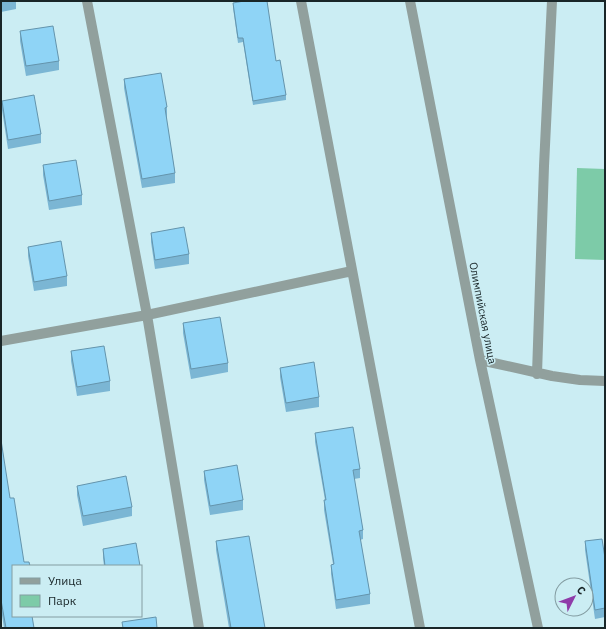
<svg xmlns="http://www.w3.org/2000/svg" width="606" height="629" viewBox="0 0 606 629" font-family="'IBM Plex Sans',sans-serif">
<rect width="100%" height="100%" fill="#cbedf3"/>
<path fill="#7dcba8" d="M577,168l28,1v91l-30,-1z"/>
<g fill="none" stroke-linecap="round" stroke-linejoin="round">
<path stroke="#91a09d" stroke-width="10" d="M87,1l60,314 52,313
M301,1l119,627
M410,1l70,359 58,268
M1,341l146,-26 205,-44
M480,360l72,16 28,4 25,1
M537,374l7,-208 8,-165"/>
</g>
<path fill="#7bb6d4" d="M1,1h15v8l-15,3z
M233,3l43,58 10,34v5l-33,5 -10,-63 -5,1 -5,-35z
M20,31l39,30v9l-33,6 -6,-35z
M124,79l43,28v10h-1l9,56v10l-33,5 -18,-100z
M2,101l39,33v9l-33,6 -6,-39z
M43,165l39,30v10l-33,5 -6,-35z
M151,233l38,21v10l-34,5 -4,-27z
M28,247l39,29v10l-33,5 -6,-35z
M183,323l45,40v9l-37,7 -8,-46z
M71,351l39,30v10l-33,5 -6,-35z
M280,368l39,29v10l-33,5 -6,-35z
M315,433l45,36v9l-6,1 9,51v9l-3,1 10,54v10l-34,5 -5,-35v-9l2,-1 -9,-54v-10h1l-10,-58z
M1,440l12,126 21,62h-30l-3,-19z
M204,471l39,29v10l-33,5 -6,-35z
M77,486l55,21v9l-49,10 -6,-31z
M216,541l49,87h-36l-13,-78z
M585,541l20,17v59l-10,2 -10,-69z
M103,549l37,17h-36l-1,-8z
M141,574l1,4v10h-1z"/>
<path fill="#8fd4f6" stroke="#6494ac" d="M244,1h23l9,60 4,-1 6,35 -33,6 -10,-63h-5l-5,-35z
M53,26l6,35 -33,5 -6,-35z
M161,73l6,34 -2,1 10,65 -33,6 -18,-100z
M34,95l7,39 -33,6 -6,-39z
M76,160l6,35 -33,6 -6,-36z
M184,227l5,27 -34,6 -4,-27z
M61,241l6,35 -33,6 -6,-35z
M220,317l8,46 -37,6 -8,-46z
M104,346l6,35 -33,6 -6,-36z
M314,362l5,35 -33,6 -6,-35z
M353,427l7,42 -7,1 10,60 -4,1 11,63 -34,6 -5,-35 3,-1 -10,-64h2l-11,-67z
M1,440l9,58h4l10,64h5l1,4h-17v50h19l2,12h-28l-5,-28z
M237,465l6,35 -33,6 -6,-35z
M126,476l6,31 -49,9 -6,-30z
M249,536l16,92h-34l-15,-87z
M602,539l3,19v50l-10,2 -10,-69z
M136,543l4,23h-35l-2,-17z
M156,617l1,11h-34l-1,-6z"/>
<g text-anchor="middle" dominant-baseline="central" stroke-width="3" stroke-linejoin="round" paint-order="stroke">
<g font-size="11" fill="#192628" stroke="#cbedf3">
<text transform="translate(483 313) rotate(79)">Олимпийская улица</text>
</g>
</g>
<rect width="606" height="629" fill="none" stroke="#192628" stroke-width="4"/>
<rect x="12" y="565" width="130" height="52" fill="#cbedf3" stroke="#849da2"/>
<rect x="20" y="578" width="20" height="6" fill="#91a09d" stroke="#849da2"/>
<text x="48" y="585" font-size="12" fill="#192628">Улица</text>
<rect x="20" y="595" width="20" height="12" fill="#7dcba8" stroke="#849da2"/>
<text x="48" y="605" font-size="12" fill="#192628">Парк</text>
<g transform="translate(574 597) rotate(48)"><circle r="19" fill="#cbedf3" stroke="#849da2"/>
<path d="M0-3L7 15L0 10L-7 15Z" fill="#8f3ba9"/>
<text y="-6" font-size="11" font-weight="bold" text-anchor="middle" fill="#192628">С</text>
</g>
</svg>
